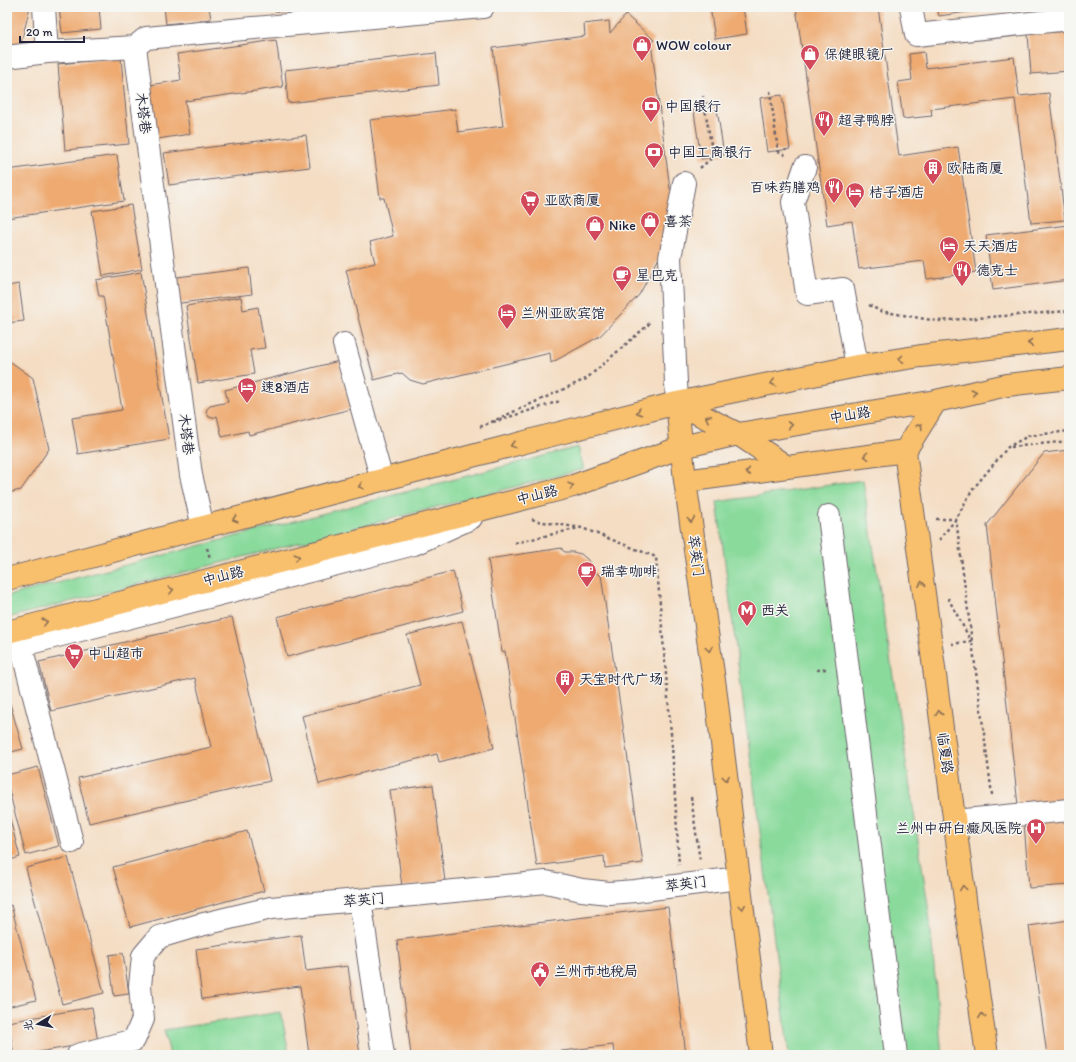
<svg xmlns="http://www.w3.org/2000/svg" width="1076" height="1062" viewBox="0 0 1076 1062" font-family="Itim,'LXGW WenKai TC',sans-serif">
<rect width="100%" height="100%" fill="#f6f6f2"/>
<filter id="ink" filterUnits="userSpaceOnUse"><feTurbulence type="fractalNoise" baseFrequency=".025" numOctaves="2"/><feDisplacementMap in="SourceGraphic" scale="8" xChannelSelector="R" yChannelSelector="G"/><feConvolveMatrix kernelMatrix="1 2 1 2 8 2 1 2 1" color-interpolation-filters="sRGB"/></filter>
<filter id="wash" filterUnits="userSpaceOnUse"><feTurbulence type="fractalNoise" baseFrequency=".012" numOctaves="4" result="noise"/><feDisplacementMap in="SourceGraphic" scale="16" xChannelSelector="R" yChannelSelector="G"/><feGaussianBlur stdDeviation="0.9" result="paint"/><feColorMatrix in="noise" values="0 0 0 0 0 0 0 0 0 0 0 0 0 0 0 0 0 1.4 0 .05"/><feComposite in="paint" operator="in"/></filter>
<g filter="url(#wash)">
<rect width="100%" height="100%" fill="#f4ddc3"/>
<path fill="#89da9b" stroke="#567e6b" d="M578,447l6,22 -577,149v-22z
M863,480l66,432 13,143h-153l-72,-553z
M281,1012l8,43h-119l-6,-25z"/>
<g id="blocks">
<path fill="#eeaa71" d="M7,7h23l-11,44 -12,-3z
M59,7h40l2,22 -39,4z
M164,7h45l2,12 -45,5z
M275,7h38v1l-38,4z
M710,7h33l4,27 -32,5z
M796,7h82l21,149 59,-9 18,125 -49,7 -3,-18 -65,8 -7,-48 -25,4z
M937,7h58v1l-56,8z
M626,15l28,25 -3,3 19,146 6,1 -10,55 -27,50 -39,41 -49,27 -1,-10 -127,31 -13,-4 -8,-7 -28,7 -28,-110 29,-7 -5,-21 23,-6 -9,-38h-4l-10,-78 85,-11 3,23 45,-6 -10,-78 92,-12 -1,-12 25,-3 1,12z
M1069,31v40l-38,3 -3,-40z
M276,40l7,47 -98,14 5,33 -39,6 -8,-54 38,-6 -4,-26z
M924,52l2,16 88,-11 5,39 30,-3 16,127 -34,3 -16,-124 -84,10 1,7 -29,3 -5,-37 14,-2 -3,-26z
M436,53l3,32 -151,18 -3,-33z
M121,58l8,86 -64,6 -7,-86z
M782,95l8,54 -23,3 -7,-54z
M716,102l8,53 -23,4 -8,-54z
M306,135l4,32 -141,18 -5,-32z
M117,155l7,46 -117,17v-48z
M131,205l11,64 -39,7 -11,-65z
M1069,225v55l-76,10 -7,-55z
M249,268l3,26 -79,10 -4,-26z
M141,272l28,167 -91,15 -6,-36 50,-8 -19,-114h-4l-3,-16z
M19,284l5,37 -17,2v-37z
M241,297l2,13 15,-3 7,41 -15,2 4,24 -56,9 -12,-77z
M7,359l26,19 16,71 -28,41 -14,3z
M339,361l12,48 -102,26 -1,-4 -26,6 -5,-21 -4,2 -4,-1 -3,-5 1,-3 3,-3 18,-4 -3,-12z
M1069,450v349l-51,6 -31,-280 57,-72z
M562,548v2l3,2h8l8,2 6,5 5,6 3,7 4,3h2l42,288 -38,5 -1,-12 -67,10 -32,-215 -3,1 -14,-93z
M453,571l10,40 -176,46 -10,-40z
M232,617l38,164 -181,42 -11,-45 133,-31 -16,-69 -144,33 -12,-49z
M462,621l32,127 -55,14 -2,-8 -118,30 -17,-68 118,-31 -13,-50z
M7,693l16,56 -16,4z
M38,767l21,79 -33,9 -19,-72v-8z
M433,785l12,97 -43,5 -12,-97z
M7,808l13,49 -13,4z
M1069,818v67l-40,3 -5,-66z
M247,831l17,60 -134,36 -17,-60z
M68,857l36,136 -42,11 -36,-136z
M11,905l25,95 -29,7v-100z
M668,907l18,148h-72l-1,-10 -85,10h-117l-14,-115z
M1069,920v135h-22l-18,-129z
M301,935l5,36 42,-5 12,89h-51l-9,-69 -98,13 -6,-50z
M123,953l6,41 -15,2 -5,-41z
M92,1007l6,35 -77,13h-7l-6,-33z"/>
</g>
</g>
<g filter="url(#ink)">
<use href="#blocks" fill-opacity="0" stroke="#6c636b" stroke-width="1"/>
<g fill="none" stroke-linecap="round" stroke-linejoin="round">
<g stroke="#6c636b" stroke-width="24">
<path id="minor" d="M44,7l3,45
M911,7l5,28 153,-16
M7,57l40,-5 88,-5
M805,167l-12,35 14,92 36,-5 14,77
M344,344l38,136
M677,403l-7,-145 14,-75
M829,516l67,539
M203,527l-12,-52 -56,-428 11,-9 337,-31
M19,632l2,14 51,196
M7,649l407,-105 57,-26
M954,821l115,-11
M360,900l23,155
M78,1055l56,-15 9,-21 -3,-33 3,-30 16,-19 37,-11 75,-18 163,-15 112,-11 36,8 27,3 26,-2 104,-13"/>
</g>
<g stroke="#6c636b" stroke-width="24">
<path id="major" d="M677,403l8,78 30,206 46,368
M677,403l61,31 49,33
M905,451c26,202 53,403 82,604
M905,451l31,-50
M685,481l220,-30
M7,579l537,-142 133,-34 180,-37 64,-10 148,-17
M7,632l566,-146 109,-39 56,-13 198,-33 71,-16 62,-7"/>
</g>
<path stroke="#6c636b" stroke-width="2.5" stroke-dasharray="3 3" stroke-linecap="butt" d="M770,91l8,60 9,5
M700,168l13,-11 -10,-61
M869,305l11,6 57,10 132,-10
M493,422l67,-21
M480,427l106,-48 62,-54 2,-4
M1011,447l58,-6
M532,519l5,2 45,7 74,29 16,188 7,120
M936,519h20
M939,540l17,-21
M515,543l64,-15
M207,548l3,10
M948,598l23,43 -19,3
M817,670l9,-1v1
M992,795l-36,-276 16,-29 36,-43 20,-11 41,-5
M691,797l9,64"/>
<use href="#minor" stroke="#fff" stroke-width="22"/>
<use href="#major" stroke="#f8bf6c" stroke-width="22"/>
</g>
<defs><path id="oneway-chevron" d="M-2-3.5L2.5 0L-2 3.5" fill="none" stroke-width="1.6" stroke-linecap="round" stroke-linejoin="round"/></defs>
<g stroke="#8d7054">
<use href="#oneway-chevron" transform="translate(1030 343) rotate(174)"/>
<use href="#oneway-chevron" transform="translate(901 359) rotate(172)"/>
<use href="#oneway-chevron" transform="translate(773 383) rotate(168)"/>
<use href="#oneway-chevron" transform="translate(974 392) rotate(-13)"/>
<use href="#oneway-chevron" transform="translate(639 412) rotate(165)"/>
<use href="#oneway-chevron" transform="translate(708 418) rotate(-153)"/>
<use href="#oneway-chevron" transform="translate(790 425) rotate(-9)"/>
<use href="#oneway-chevron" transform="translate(920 426) rotate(-58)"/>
<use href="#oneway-chevron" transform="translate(513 445) rotate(165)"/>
<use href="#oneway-chevron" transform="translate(866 456) rotate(173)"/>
<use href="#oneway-chevron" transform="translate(748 472) rotate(172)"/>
<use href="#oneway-chevron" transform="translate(361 486) rotate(165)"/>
<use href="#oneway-chevron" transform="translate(571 486) rotate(-16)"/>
<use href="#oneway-chevron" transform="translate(235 519) rotate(165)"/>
<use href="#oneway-chevron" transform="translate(691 520) rotate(82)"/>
<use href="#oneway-chevron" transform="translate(297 557) rotate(-14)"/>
<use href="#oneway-chevron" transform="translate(922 584) rotate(-97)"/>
<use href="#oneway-chevron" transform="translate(171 590) rotate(-14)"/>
<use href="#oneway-chevron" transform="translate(45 622) rotate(-14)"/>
<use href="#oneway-chevron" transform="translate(709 649) rotate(82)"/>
<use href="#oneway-chevron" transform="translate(939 713) rotate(-98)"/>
<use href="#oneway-chevron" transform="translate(726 778) rotate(83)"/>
<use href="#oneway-chevron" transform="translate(963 888) rotate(-98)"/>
<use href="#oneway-chevron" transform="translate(742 907) rotate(83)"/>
<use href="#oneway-chevron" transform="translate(982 1016) rotate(-98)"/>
</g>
</g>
<defs>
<g id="shop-pin" transform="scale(1)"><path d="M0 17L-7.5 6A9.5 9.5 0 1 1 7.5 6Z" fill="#d1495b" stroke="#f6f6f2"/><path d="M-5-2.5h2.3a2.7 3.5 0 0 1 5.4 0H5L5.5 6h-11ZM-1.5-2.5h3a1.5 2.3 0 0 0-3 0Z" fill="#fff"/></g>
<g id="bank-pin" transform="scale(1)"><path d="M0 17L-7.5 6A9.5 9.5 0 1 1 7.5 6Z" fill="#d1495b" stroke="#f6f6f2"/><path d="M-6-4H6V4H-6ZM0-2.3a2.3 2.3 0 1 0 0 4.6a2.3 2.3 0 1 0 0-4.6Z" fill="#fff"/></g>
<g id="restaurant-pin" transform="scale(1)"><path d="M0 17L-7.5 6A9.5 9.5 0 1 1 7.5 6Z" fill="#d1495b" stroke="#f6f6f2"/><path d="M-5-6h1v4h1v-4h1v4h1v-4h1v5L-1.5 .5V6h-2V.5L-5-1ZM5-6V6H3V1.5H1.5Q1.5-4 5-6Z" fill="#fff"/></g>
<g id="building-pin" transform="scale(1)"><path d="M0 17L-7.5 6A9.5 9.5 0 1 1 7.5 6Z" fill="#d1495b" stroke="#f6f6f2"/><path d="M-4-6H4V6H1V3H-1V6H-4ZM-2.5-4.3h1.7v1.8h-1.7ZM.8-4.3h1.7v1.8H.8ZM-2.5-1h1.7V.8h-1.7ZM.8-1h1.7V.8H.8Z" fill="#fff"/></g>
<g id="hotel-pin" transform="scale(1)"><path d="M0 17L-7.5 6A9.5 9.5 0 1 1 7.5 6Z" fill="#d1495b" stroke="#f6f6f2"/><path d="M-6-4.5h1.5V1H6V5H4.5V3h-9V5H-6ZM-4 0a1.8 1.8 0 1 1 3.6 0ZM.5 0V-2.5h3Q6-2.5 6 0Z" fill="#fff"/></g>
<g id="supermarket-pin" transform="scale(1)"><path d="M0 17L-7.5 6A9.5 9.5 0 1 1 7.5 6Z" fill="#d1495b" stroke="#f6f6f2"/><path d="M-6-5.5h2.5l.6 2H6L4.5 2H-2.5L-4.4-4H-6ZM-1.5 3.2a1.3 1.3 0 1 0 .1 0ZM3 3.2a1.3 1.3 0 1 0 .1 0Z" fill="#fff"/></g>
<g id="cafe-pin" transform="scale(1)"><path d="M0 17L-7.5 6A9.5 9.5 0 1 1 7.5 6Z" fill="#d1495b" stroke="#f6f6f2"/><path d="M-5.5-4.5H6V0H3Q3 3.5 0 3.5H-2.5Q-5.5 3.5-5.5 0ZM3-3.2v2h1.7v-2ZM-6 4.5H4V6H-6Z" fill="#fff"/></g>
<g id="metro-pin" transform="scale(1)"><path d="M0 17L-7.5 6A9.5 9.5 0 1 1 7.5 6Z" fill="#d1495b" stroke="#f6f6f2"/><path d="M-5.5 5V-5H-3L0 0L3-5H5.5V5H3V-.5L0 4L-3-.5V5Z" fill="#fff"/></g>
<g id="hospital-pin" transform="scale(1)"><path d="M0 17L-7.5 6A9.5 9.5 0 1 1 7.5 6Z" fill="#d1495b" stroke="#f6f6f2"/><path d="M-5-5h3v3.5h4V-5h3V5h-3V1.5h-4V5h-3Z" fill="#fff"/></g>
<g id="civic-pin" transform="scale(1)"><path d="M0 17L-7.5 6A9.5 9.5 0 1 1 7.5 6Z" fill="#d1495b" stroke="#f6f6f2"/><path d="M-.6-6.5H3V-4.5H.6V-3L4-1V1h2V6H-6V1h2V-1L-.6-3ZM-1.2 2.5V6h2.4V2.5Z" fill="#fff"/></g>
</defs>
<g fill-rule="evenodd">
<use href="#shop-pin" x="642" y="45"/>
<use href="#shop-pin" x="810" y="54"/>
<use href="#bank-pin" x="651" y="106"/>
<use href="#restaurant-pin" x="824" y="120"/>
<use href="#bank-pin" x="654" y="152"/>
<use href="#building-pin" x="933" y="168"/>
<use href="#restaurant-pin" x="834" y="187"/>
<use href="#hotel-pin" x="855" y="192"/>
<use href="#supermarket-pin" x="530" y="200"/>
<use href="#shop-pin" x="650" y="221"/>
<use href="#shop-pin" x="595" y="225"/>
<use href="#hotel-pin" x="949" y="246"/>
<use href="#restaurant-pin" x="962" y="270"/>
<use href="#cafe-pin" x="622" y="275"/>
<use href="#hotel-pin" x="507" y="313"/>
<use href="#hotel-pin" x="247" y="387"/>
<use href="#cafe-pin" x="587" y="571"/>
<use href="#metro-pin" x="747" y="610"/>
<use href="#supermarket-pin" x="74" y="653"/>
<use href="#building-pin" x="565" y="679"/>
<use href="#hospital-pin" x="1036" y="828"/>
<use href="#civic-pin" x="540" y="971"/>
</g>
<g text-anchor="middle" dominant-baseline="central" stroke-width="3" stroke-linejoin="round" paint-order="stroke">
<g font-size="14" fill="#22223b" stroke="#f6f6f2" text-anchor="start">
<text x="656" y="45">WOW colour</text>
<text x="824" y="54">保健眼镜厂</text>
<text x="665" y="106">中国银行</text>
<text x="838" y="120">超寻鸭脖</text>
<text x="668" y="152">中国工商银行</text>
<text x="947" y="168">欧陆商厦</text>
<text x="820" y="187" text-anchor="end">百味药膳鸡</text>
<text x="869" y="192">桔子酒店</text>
<text x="544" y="200">亚欧商厦</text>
<text x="664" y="221">喜茶</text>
<text x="609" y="225">Nike</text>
<text x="963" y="246">天天酒店</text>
<text x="976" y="270">德克士</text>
<text x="636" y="275">星巴克</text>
<text x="521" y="313">兰州亚欧宾馆</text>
<text x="261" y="387">速8酒店</text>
<text x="601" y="571">瑞幸咖啡</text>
<text x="761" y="610">西关</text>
<text x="88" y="653">中山超市</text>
<text x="579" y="679">天宝时代广场</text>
<text x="1022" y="828" text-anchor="end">兰州中研白癜风医院</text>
<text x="554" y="971">兰州市地税局</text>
</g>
<g font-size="14" fill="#22223b" stroke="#f6f6f2">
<text transform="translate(143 113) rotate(83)">木塔巷</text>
<text transform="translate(850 415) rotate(-9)">中山路</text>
<text transform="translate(186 434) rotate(83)">木塔巷</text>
<text transform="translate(537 495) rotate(-14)">中山路</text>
<text transform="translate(696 556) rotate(82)">萃英门</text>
<text transform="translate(223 576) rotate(-14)">中山路</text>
<text transform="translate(945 753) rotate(82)">临夏路</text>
<text transform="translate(686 884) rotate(-7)">萃英门</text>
<text transform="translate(364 900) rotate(-5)">萃英门</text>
</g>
</g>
<rect width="1076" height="1062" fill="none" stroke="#f6f6f2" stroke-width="24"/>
<g transform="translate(38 1024) rotate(260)" stroke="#f6f6f2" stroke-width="3" paint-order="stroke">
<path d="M0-3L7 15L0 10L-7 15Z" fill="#22223b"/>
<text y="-6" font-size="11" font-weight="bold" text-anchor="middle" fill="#22223b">北</text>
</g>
<path d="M20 36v6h64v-6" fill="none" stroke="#22223b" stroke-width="2"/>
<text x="26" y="36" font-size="12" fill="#22223b" stroke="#f6f6f2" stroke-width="3" paint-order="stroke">20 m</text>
</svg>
